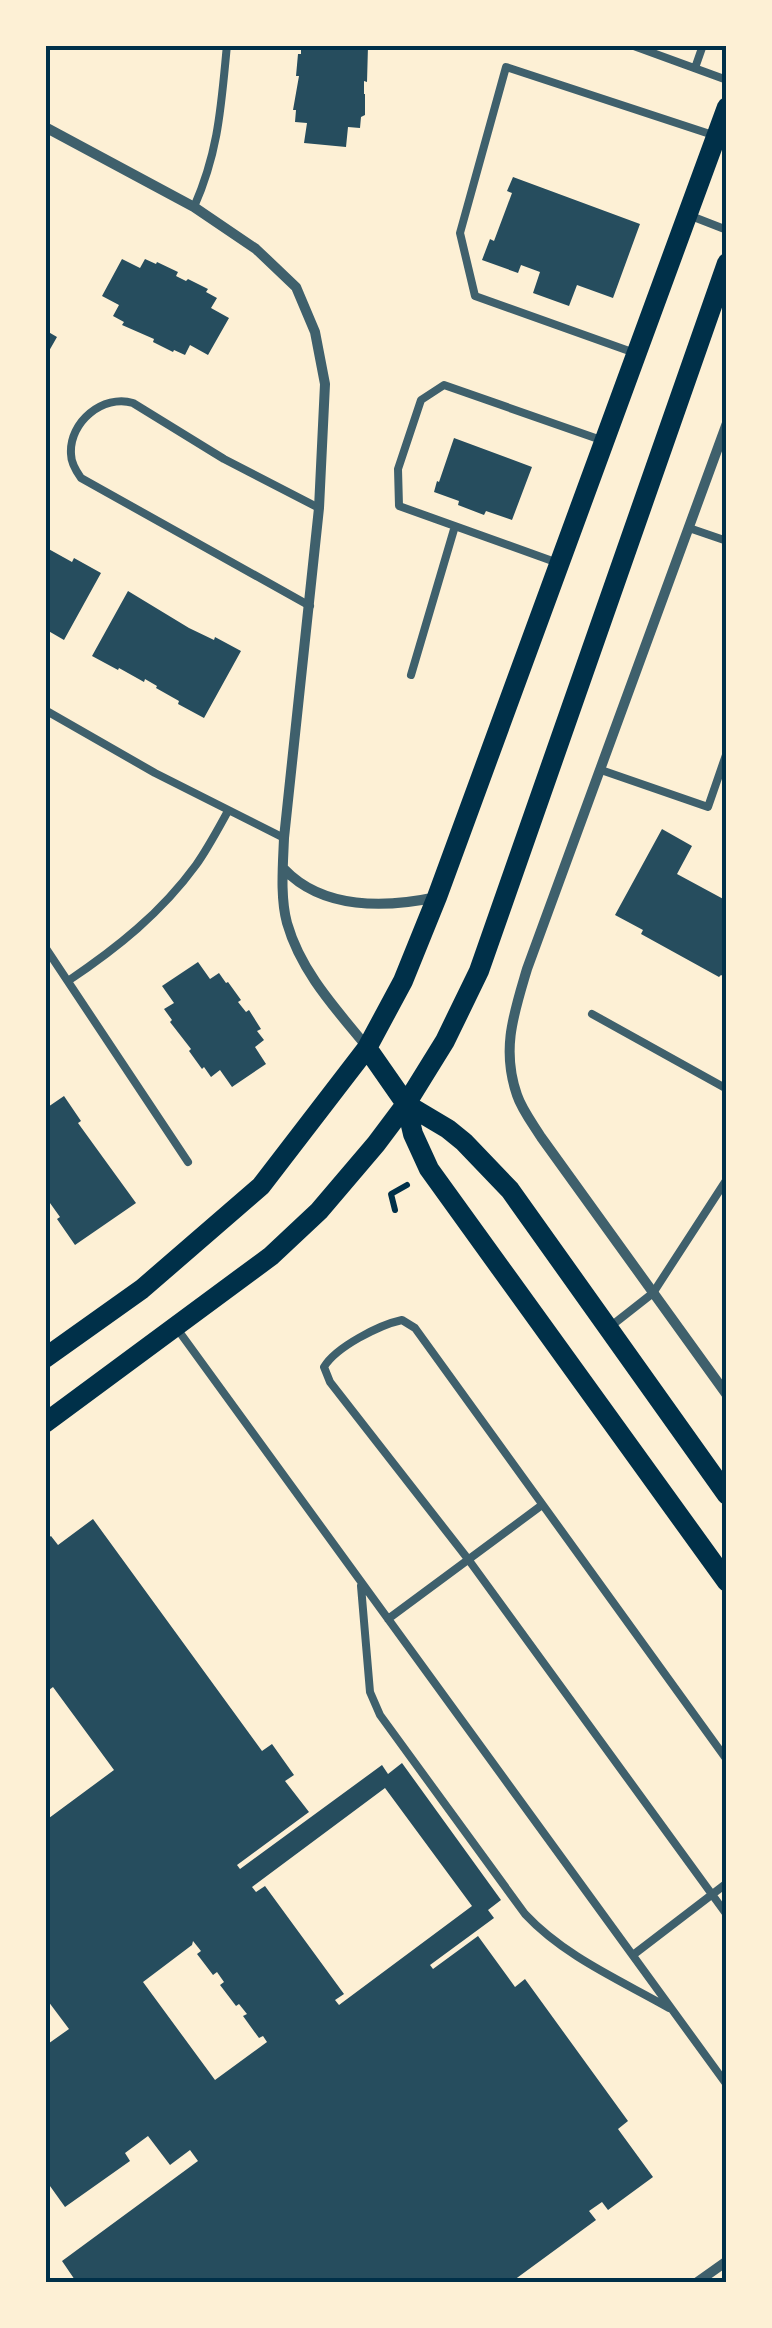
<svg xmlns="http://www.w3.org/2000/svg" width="772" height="2328" viewBox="0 0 772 2328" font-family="Spectral,serif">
<rect width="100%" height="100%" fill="#fdf0d5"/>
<path fill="#264d5e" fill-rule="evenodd" d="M301,45l67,1 -1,36 -3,-1v13h1v21l-4,2 -1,11 -12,-1 -2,20 -42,-4 3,-20 -12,-1 1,-12h-3l6,-34h-3l2,-22h3z
M513,177l127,47 -27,74 -36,-13 -8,21 -36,-13 7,-21 -19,-7 -3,8 -36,-13 8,-21 4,2 18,-48 -5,-2z
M122,259l18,9 5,-9 11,5 1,-2 21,10 -2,4 10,5 2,-2 20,10 -2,3 11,6 -6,10 18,10 -21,37 -18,-10 -5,10 -11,-5 -1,2 -20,-10 1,-3 -32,-14 2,-3 -11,-6 6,-11 -17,-9z
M45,330l12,7 -12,21z
M454,438l78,29 -20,53 -26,-9 -2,4 -26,-10 1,-4 -25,-9 3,-11 2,1z
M45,547l27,15 2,-4 27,15 -37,67 -19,-11z
M128,591l61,37 25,12 1,-3 26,14 -37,67 -26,-14 1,-3 -23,-13 1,-2 -12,-7 -1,3 -25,-14 -1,2 -26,-14z
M662,829l30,17 -15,28 50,27v77l-6,-3 -2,2 -78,-43 2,-4 -28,-15z
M198,962l12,17 9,-6 7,10 2,-1 13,18 -3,2 8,10 3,-2 12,19 -4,2 7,9 -9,7 11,17 -34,23 -12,-17 -9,7 -7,-10 -2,2 -13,-18 2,-2 -21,-27 2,-2 -8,-11 10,-6 -12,-17z
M64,1096l17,25 -3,2 58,80 -61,42 -18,-26 3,-2 -15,-21v-87z
M93,1519l169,232 10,-7 22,31 -9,6 24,31 -72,53 3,4 142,-104 6,9 14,-11 99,137 -13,10 6,8 -64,47 3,4 45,-33 37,51 10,-8 103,142 -10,8 35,48 -45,33 -6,-8 -13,9 7,9 -86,63h-433l-15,-22 136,-100 -8,-11 -20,15 -22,-29 -23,17 5,8 -65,46 -20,-28v-133l24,-17 -21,-28 -3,2v-182l69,-51 -61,-83 -8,6v-153l6,-4 7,9zM385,1788l87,118 -133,99 -4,-5 9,-6 -79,-108 -9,6 -4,-5zM193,1941l8,10 -4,3 16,21 4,-3 7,10 -4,3 16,21 3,-2 8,10 -4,2 16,22 4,-2 4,6 -52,38 -72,-98 49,-37z"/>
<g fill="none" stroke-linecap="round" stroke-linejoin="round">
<path stroke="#003049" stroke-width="6" d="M395,1210l-4,-16 16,-9"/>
<path stroke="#3f606c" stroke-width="8" d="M631,45l96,35
M695,68l8,-23
M194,207c25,-57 27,-101 33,-162
M691,216l36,14
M632,352l-157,-56 -15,-63 46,-166 210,69
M689,528l38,13
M558,563l-159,-57 -1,-37 23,-69 23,-15 160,56
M310,606l-229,-128c-5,-7 -10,-15 -10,-24 -2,-32 32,-60 62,-51l91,56 95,49
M411,675l44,-149
M45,710l110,63 129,65
M601,770l107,37 19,-55
M45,947l143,215
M68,981c49,-33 93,-68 128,-116 12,-17 22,-36 32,-54
M592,1014l135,75
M611,1326l42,-33 74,-114
M178,1330l549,755
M361,1586l9,106 10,23 145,199c39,42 95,66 144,94
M388,1619l154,-114
M727,1760l-312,-432 -13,-8c-23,5 -66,27 -78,47l6,15 138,177 259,356
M633,1955l94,-72"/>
<path stroke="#3f606c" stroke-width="10" d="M45,127l149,80 62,42 40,38 19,45 10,52 -6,124 -35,330c-1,27 -4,59 3,85 14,49 49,86 80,124
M727,423l-200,546c-13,44 -26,80 -10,126 5,15 16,29 24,42l186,258
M284,869c39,41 102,39 153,28
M696,2283l31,-22"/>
<path stroke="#003049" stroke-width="20" d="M367,1048l39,56 7,30 16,35 298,413
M406,1104l42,25 16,13 46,48 217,305
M45,1358l97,-69 119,-103 106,-138 36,-67 34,-84 290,-790
M45,1423l226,-167 48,-45 57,-67 30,-40 39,-63 34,-70 248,-708"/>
</g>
<rect width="772" height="2328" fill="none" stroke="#fdf0d5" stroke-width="95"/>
<rect x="48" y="48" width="676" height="2232" fill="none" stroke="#003049" stroke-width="4"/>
</svg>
